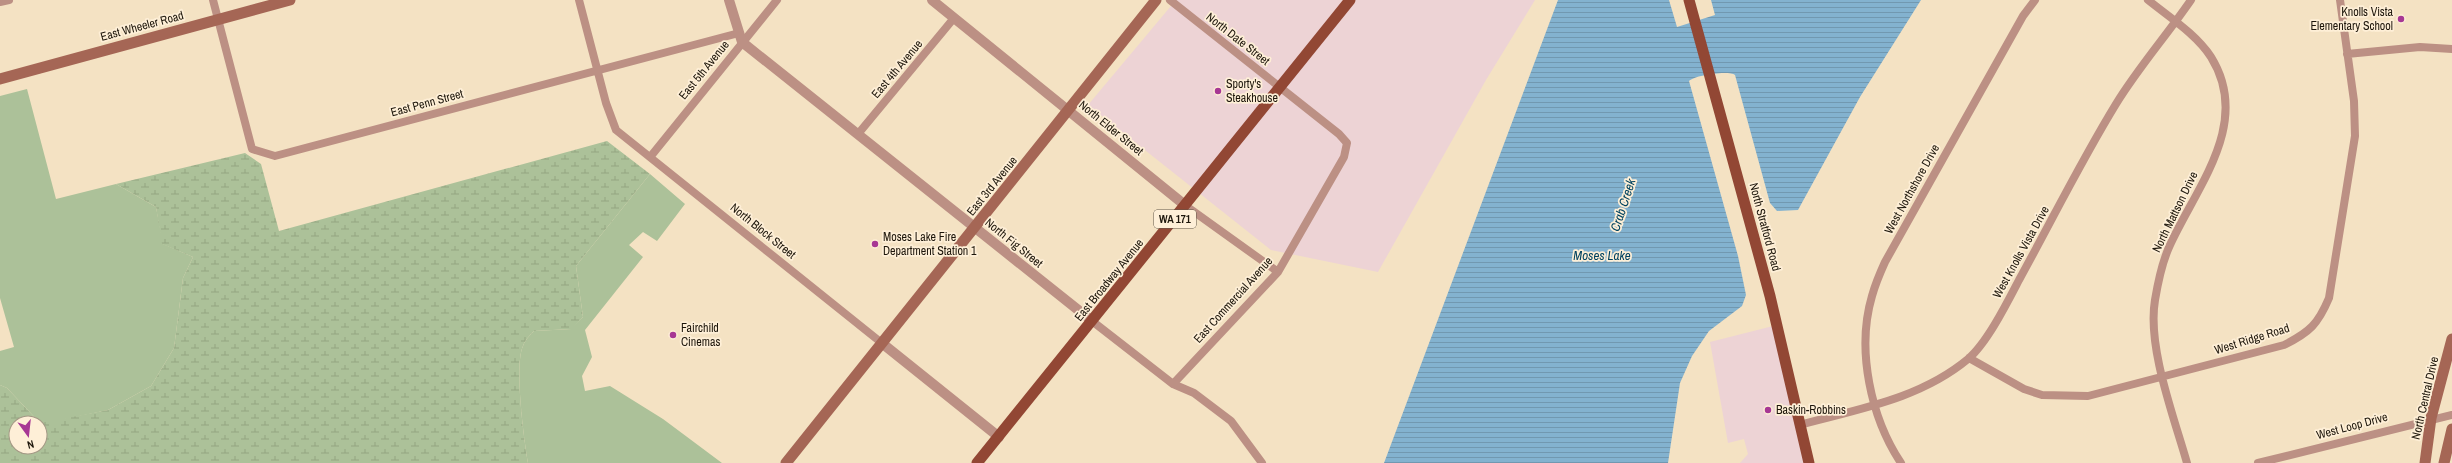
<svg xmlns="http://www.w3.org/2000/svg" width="2452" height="463" viewBox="0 0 2452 463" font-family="'Archivo Narrow',sans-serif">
<defs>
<pattern id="wetland-marsh" width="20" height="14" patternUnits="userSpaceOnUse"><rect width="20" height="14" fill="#acc199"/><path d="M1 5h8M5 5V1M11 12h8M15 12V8" fill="none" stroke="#94a582"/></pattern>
<pattern id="water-rules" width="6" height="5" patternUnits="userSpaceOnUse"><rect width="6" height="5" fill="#83b2cf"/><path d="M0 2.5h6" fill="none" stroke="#7198b0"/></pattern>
</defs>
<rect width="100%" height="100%" fill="#f4e2c3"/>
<path fill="#edd3d5" d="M1176,0h359l-49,80 -108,192 -107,-22 -183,-145z
M1777,325l34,138h-71l8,-9 -4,-15 -16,4 -18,-101z"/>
<path fill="#acc199" d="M27,89l29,110 60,-15 40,23 7,37 30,13 -10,21 -9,70 -23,38 -43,24 -67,14 -34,-36 -7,-3v-34l14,-4 -14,-49v-202z
M650,174l35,30 -28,37 -14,-9 -14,13 14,12 -58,73 7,27 -10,19 3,15 25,-5 53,33 59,44h-194c-4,-23 -14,-98 -5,-117 2,-6 7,-11 11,-15l37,-2 12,-12 -7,-51z"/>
<path fill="url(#wetland-marsh)" d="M607,141l43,33 -74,92 7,51 -11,12 -38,2c-4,4 -9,9 -11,15 -9,19 1,94 5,117h-528v-78l7,3 33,35h-24v24h24v-24l68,-13 43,-24 23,-38 9,-70 10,-21 -31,-13 -6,-37 -40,-23 129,-31 16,11 18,67z"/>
<path fill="url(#water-rules)" d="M1558,0h111l8,27 38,-12 -4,-15h210l-61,97 -62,113 -21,1 -7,-8 -35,-128c-6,-5 -40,0 -46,6l49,175 8,39 -4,11 -33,25 -17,25 -12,27 -12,80h-284z"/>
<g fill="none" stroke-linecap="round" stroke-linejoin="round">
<path stroke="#bc9084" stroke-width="8" d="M213,0l39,149 23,7 464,-123
M579,0l27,103 10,27 267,214
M1170,0l169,134 8,9 -3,14 -66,115 -105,112
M2148,0c21,17 48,34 63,57 41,66 -14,129 -41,188 -8,17 -12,37 -15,55 -8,47 19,117 32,163
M0,2l9,-2
M2347,54l73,-7 32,2
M858,134l96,-116
M651,156l126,-156
M1186,206l92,66
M1092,321l81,63 21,9 37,28 31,42
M1969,358l55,31 18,6 46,1 196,-51c26,-13 34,-21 45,-47l26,-162 -1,-35 -14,-101
M1799,425c59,-16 121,-26 169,-66 19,-16 39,-56 51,-79 32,-58 62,-119 97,-176 22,-36 51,-69 75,-104
M1901,463c-30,-45 -45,-113 -29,-167 3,-11 8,-23 13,-34l138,-246 12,-16
M2258,463l194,-48"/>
<path stroke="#bc9084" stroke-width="10" d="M729,0l13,42 350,279
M932,0l254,206
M883,344l116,93"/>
<path stroke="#a56655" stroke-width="11" d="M0,79l290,-79
M786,463l370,-463
M2425,463l6,-45 21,-79
M2444,463l8,-34"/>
<path stroke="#924734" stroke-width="11" d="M1689,0l81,296 39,167
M977,463l373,-463"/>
</g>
<g fill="#a73794" stroke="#feefd7" stroke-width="1.5">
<circle cx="2401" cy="19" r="4"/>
<circle cx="1218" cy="91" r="4"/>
<circle cx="875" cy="244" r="4"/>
<circle cx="673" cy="335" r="4"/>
<circle cx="1768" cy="410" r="4"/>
</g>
<g text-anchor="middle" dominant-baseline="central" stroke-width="3.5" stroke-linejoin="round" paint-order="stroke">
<rect fill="#feefd7" stroke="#605748" stroke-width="1" x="1154" y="210" width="42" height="18" rx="3"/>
<g font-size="11" font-weight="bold" fill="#1d160b">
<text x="1175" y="219">WA 171</text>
</g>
<g font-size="12" fill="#1d160b" stroke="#feefd7" text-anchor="start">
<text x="2393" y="12" text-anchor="end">Knolls Vista<tspan x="2393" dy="14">Elementary School</tspan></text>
<text x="1226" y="84">Sporty's<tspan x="1226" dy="14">Steakhouse</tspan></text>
<text x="883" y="237">Moses Lake Fire<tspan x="883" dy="14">Department Station 1</tspan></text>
<text x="681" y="328">Fairchild<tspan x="681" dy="14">Cinemas</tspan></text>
<text x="1776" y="410">Baskin-Robbins</text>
</g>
<g font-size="12" fill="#1d160b" stroke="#feefd7">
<text transform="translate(142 26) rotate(-15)">East Wheeler Road</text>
<text transform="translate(1238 39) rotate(38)">North Date Street</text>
<text transform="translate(897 69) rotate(-50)">East 4th Avenue</text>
<text transform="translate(704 70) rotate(-51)">East 5th Avenue</text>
<text transform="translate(427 103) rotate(-15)">East Penn Street</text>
<text transform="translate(1111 128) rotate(39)">North Elder Street</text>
<text transform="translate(992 186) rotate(-51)">East 3rd Avenue</text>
<text transform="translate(1912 189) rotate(-61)">West Northshore Drive</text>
<text transform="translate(2175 212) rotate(-64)">North Mattson Drive</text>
<text transform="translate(1765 227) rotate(75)">North Stratford Road</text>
<text transform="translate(763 231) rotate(39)">North Block Street</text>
<text transform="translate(1014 243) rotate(39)">North Fig Street</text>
<text transform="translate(2021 252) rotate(-61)">West Knolls Vista Drive</text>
<text transform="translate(1109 280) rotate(-51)">East Broadway Avenue</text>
<text transform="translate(1233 300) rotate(-48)">East Commercial Avenue</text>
<text transform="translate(2252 339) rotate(-17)">West Ridge Road</text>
<text transform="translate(2425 398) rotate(-77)">North Central Drive</text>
<text transform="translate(2352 426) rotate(-15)">West Loop Drive</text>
</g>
<g font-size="13" font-style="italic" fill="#01425f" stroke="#feefd7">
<text transform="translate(1623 205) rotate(-72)">Crab Creek</text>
<text x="1602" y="255">Moses Lake</text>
</g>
</g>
<g transform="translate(28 435) rotate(165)"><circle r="19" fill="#feefd7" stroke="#a49885"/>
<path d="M0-3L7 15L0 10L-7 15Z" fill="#a73794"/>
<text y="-6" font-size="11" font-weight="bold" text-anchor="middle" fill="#1d160b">N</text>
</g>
</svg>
